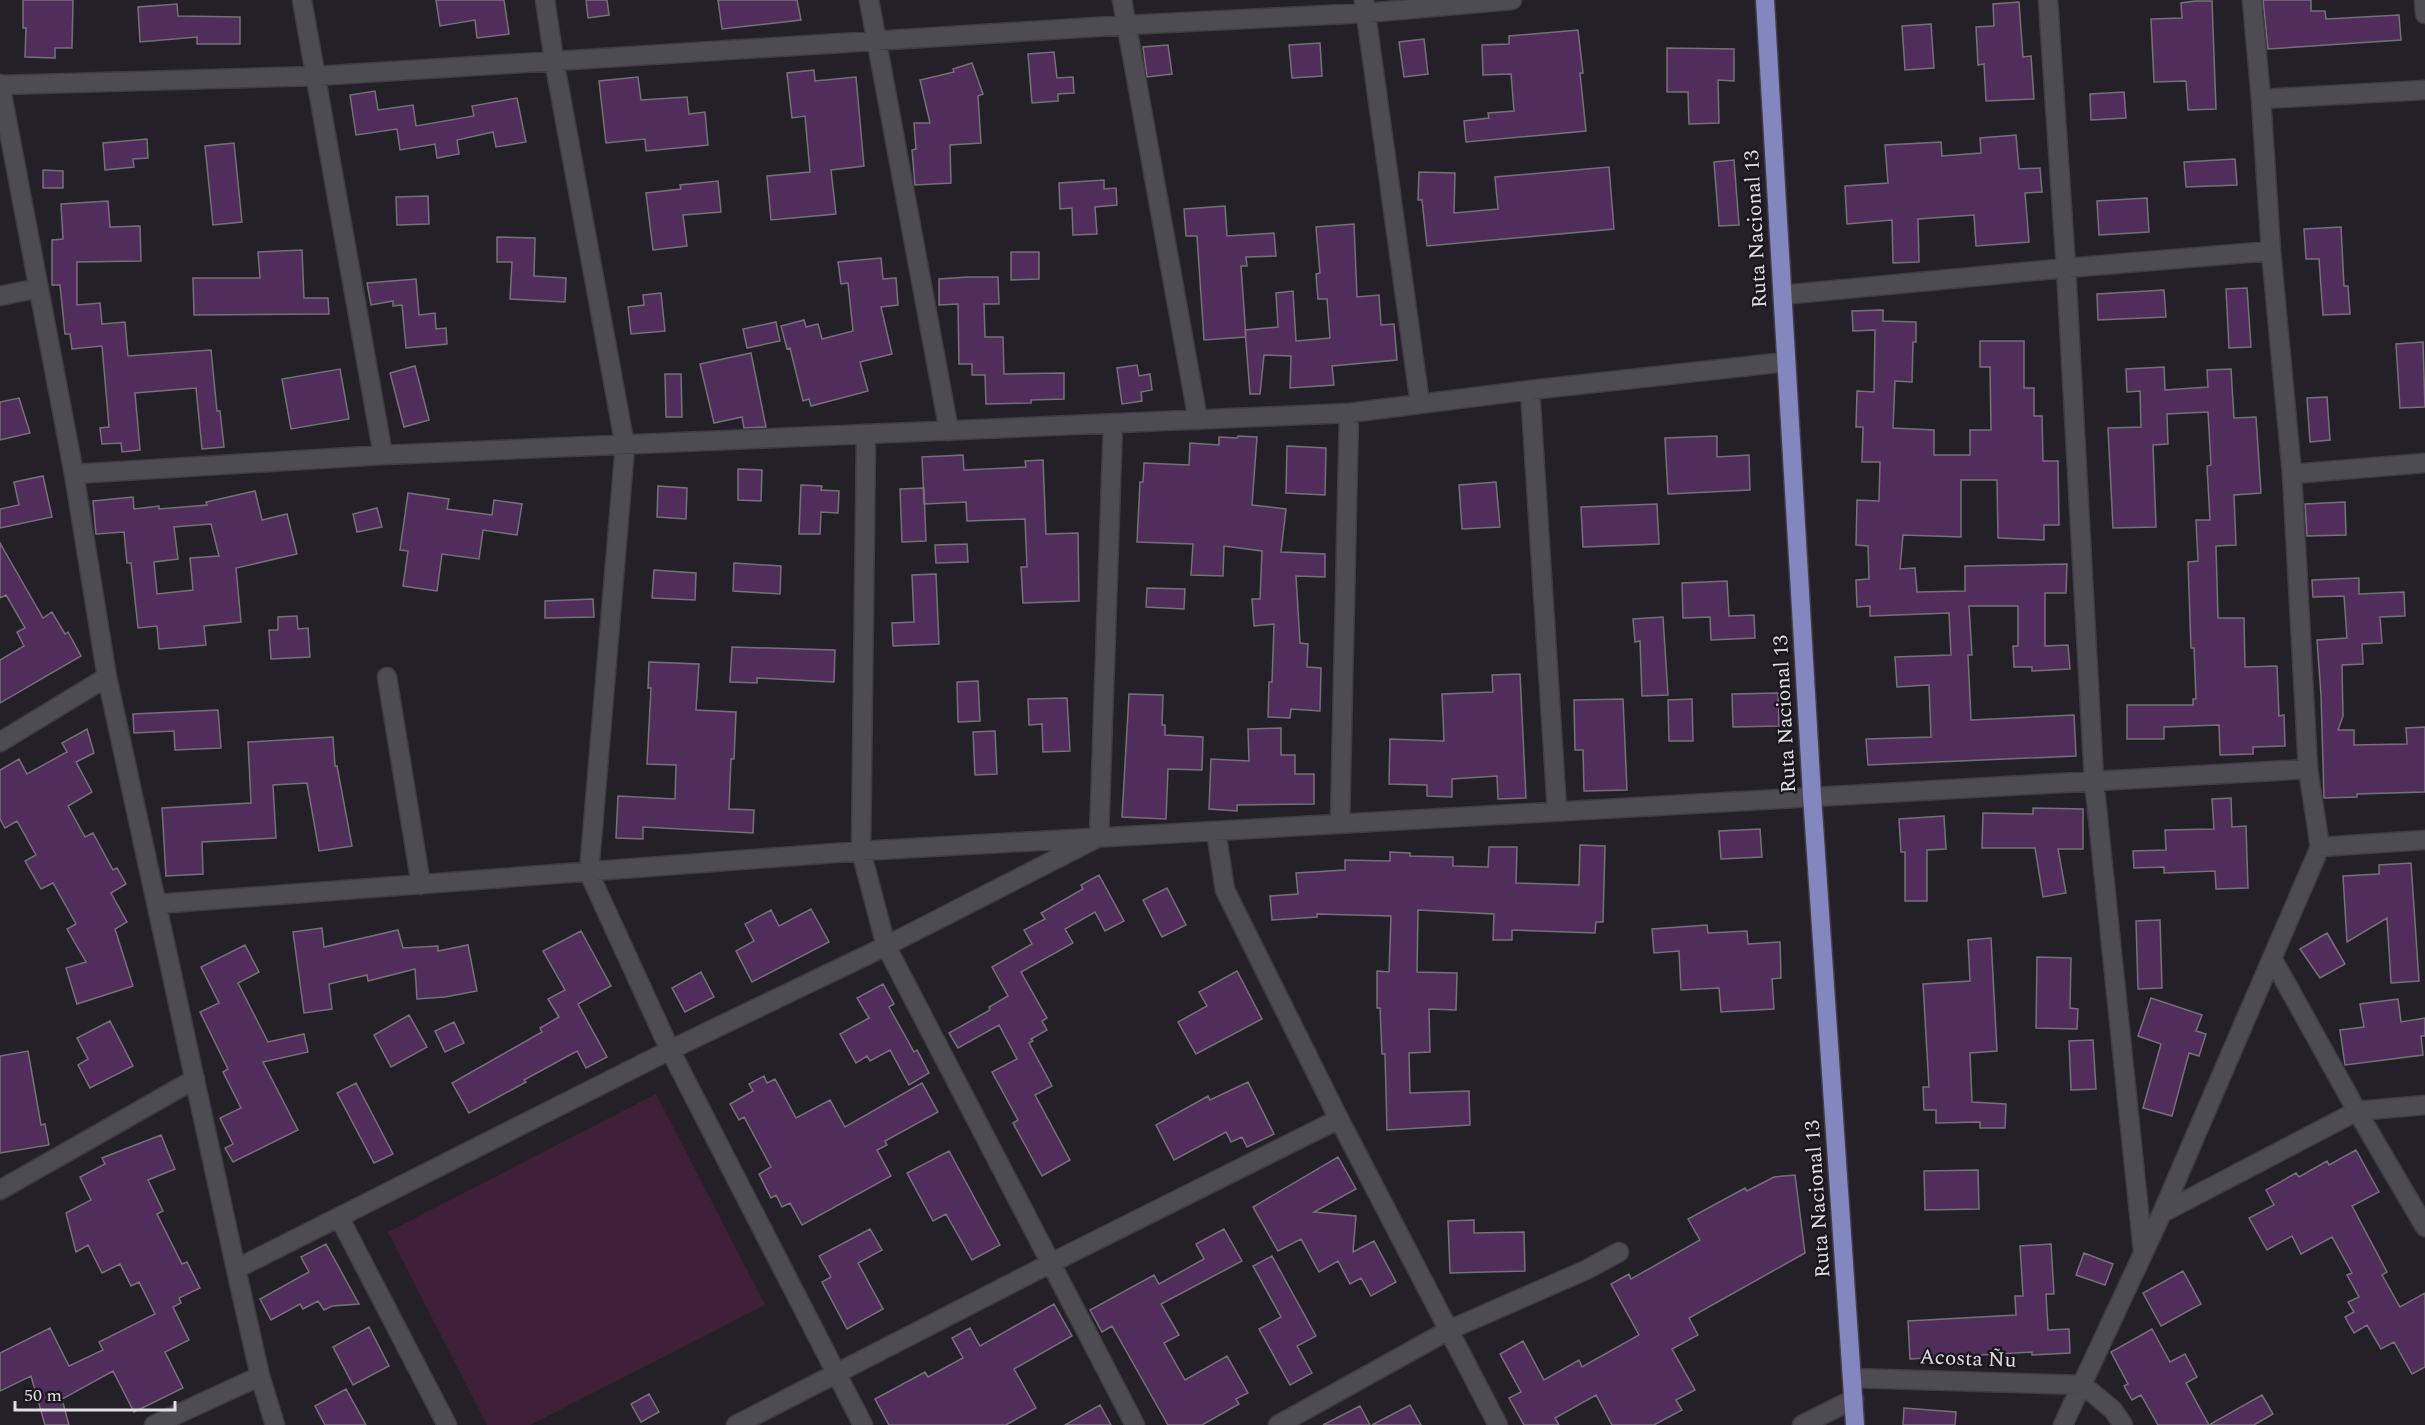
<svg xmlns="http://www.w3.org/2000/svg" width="2425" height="1425" viewBox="0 0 2425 1425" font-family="Spectral,serif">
<rect width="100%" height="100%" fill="#232127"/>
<path fill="#402038" d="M656,1094l109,211 -235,120h-43l-99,-193z"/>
<path fill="#512d5c" stroke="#757077" stroke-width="1.5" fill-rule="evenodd" d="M23,0h50l-1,48h-17v10l-30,-1 1,-29h-3z
M436,0h68l5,34 -32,4 -2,-18 -35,6z
M586,0h21l2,15 -21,3z
M718,0h79l4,20 -79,9z
M2263,0h48v11h14l1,8 73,-4 2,25 -133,9z
M2195,1h17l4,108 -28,1 -2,-29 -32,1 -3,-63 31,-1 -1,-15z
M2019,2l4,55 8,-1 3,43 -48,2 -2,-37 -6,1 -2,-38 18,-1 -1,-22z
M177,4l1,12 62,1v27h-43v-7l-57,5 -2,-35z
M1931,24l3,44 -29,2 -3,-44z
M1578,30l5,43h-3l6,58 -120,11 -2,-21 25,-3 -1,-5 26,-2 -3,-37 -28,1 -1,-30 27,-1v-8z
M1424,39l4,35 -24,3 -5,-35z
M1320,43l2,33 -30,2 -3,-33z
M1168,45l4,29 -25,3 -4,-30z
M1667,48l67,1v32l-16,-1 1,43 -30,1 -1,-32h-21z
M1054,52l3,26 16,-1 1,16 -16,1v7l-26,2 -4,-49z
M972,63l11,31 -5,2 3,47 -31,2 1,38 -36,2 -3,-35 4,-1 -2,-26h16l-10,-43 34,-8 -1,-3z
M814,70l1,11 41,-4 8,89 -33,4 5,44 -65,6 -4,-44 43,-4 -5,-56 -13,2 -5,-45z
M638,77l3,23 46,-3 2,17 16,-2 3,33 -62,6 -1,-12 -39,4 -7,-62z
M375,91l3,19 35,-5 3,21 58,-10 -2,-10 45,-8 9,44 -30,5 -3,-15 -36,8 2,14 -22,4 -2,-14 -35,6 -3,-21 -41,6 -6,-40z
M2124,92l2,26 -35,2 -1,-26z
M2016,135l3,34 21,-1 2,24 -17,1 4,49 -53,4 -2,-31 -56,4 1,43 -26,1 -1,-43 -45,4 -2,-38 43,-3 -3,-38 56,-3 1,14 39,-3 -1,-15z
M147,139l1,19 -15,1 1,8 -29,3 -2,-27z
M234,143l8,79 -29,3 -8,-79z
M2235,159l2,26 -51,2 -2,-25z
M1734,160l5,65 -20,1 -5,-64z
M1609,167l5,62 -187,17 -5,-46h-4l1,-28 36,1 -1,40 44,-4 -3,-32z
M43,170l20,1v17h-20z
M1104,180v9l12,-1 1,17 -22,2 2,27 -24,1 -1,-27 -12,1 -1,-26z
M718,181l3,31 -38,3 4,31 -34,4 -7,-57 35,-4 -1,-4z
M428,196l1,28 -32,1 -1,-28z
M2147,198l2,34 -50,3 -2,-34z
M108,201l2,26 30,-1 1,35 -64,1v43l23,-2 2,21 23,-2 3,34 83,-6 6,61h3l4,36 -22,2 -6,-61 -61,5 5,57 -18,2 -1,-9 -19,1 -2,-16 9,-1 -7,-81 -30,3 -2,-15h-5l-5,-49h-8v-45l11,-1 -2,-35z
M1225,206l2,30 47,-3 2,23 -30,1 1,9h-6l5,71 -42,3 -7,-104h-11l-2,-27z
M1354,224l3,73 22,-2 2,30 13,-1 3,36 -65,6 2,19 -44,3 1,-32 -27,-1 -4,39h-10l-5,-64 33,-3 -2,-34 17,-2 3,50 34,-3 -3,-39h-9l-2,-25 4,-1 -4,-46z
M2341,227l3,59h4l2,28 -27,1 -4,-56h-13l-2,-30z
M497,237l38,1 -1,38 32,2 -1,24 -55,-3 2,-37h-15z
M302,250l2,48h24l1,16 -135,1 -1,-37h67l-2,-26z
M1011,252h28v27l-28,1z
M881,258l2,21 13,-1 2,27 -17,2 11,47 -32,8 8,29 -57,15 -2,-7 -6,2 -13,-53 -3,1 -6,-23 23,-6 2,7 12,-3 4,15 31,-8 -5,-48 -7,1 -3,-22z
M968,277h30l1,27h-15l1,33h18l1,37 60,-1v26l-33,1v3l-45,1 -1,-29h-13v-11h-13l-1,-60 -19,1v-26z
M416,279l3,36 16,-2 1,16 10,-1 1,16 -41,4 -4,-43 -9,1v-5l-22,4 -4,-22z
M2247,288l4,59 -22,1 -3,-59z
M2164,290l2,27 -68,3 -1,-26z
M661,293l4,38 -34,3 -3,-27 16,-2 -1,-10z
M1883,310v11l33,1v20h-3l-1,40 -17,-1 -2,47 41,2v25h36v-25h21l-1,-63h-10v-26h44v47h10v28h8l1,45h15l1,64h-15v15l-46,-2 -1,-58h-36v57l-58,-2 -3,34 15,-1 2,24 48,-1v-25l102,-2 -1,29h-21v53l23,-1 2,24 -38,2v-4h-18l-1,-21h5v-40h-49l3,49h-4l3,65 103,-5 2,41 -208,9 -2,-26 65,-2 -2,-52 -32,2 -2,-30 56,-2 -2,-42 -79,3v-10l-13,1 -1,-27 13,-1 -1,-33 -12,-1 1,-45 22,1 1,-39h-18l1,-35h-7l1,-36 17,1 1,-62 -22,1 -1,-20z
M776,322l4,19 -33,7 -4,-19z
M2423,342l2,65 -25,1 -4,-64z
M751,353l15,74 -22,1 -2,-11 -28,6 -14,-59z
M1137,365l2,11 11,-2 2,16 -11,2 1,9 -20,3 -5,-36z
M415,366l14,54 -25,7 -14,-54z
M2164,367l1,23 43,-3 -1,-17 24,-1 3,49 22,-1 5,76 -27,2 2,50 -20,1 2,72h26l1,49 32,-1 2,50 5,-1 1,31 -32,1v7l-33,1 -1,-30 -55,2v12h-37v-34h66v-6h3l-2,-51h-3l-3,-86 10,-1 -2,-41h14l-3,-54 4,-1 -3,-53 -41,2 1,30 -15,1 3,82 -43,1 -5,-100 33,-1 -1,-36 -13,1 -1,-23z
M340,369l9,50 -58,10 -9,-50z
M665,374h16l1,43h-16z
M2327,397l3,43 -20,2 -3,-44z
M19,398l11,35 -30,7v-38z
M1238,436l19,1 -5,68 34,4 -5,43 44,2v23l-29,-1 4,67 8,1 -1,23 14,1 -1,43 -29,-2 -1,9 -22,-1 1,-35h3l2,-58 -20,2 -2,-27h8l2,-48 -38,-5 -1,30 -32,-1 2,-31 -56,-2 3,-60h3l1,-19 45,2 1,-22 29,2v-8l18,1z
M1717,436v21l32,-2 1,35 -82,4 -3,-56z
M1287,446l39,2 -1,47 -39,-2z
M963,455l1,15 62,-3 -1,-6 18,-1 3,74 32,-1 1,68 -56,2 -2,-36h6l-2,-48 -58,2 -1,-19 -42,2 -2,-47z
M738,469l24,1 -1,31 -23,-1z
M43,476l9,41 -52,11v-19l19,-4 -5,-23z
M1496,482l4,45 -38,2 -3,-44z
M801,485l21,1 -1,4 18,1 -1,22 -17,-1 -1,22h-21z
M658,486l29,2 -1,31 -29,-2z
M924,488l2,53 -24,1 -2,-53z
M255,491l7,29 25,-6 10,40 -61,14 5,54 -37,4 2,19 -47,4 -2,-23 -19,2 -7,-65h-4l-3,-31 -28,2 -3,-33 40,-4 1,12 25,-3v3l48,-4 -1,-3zM211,524l8,32 -29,2 3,32 -36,4 -3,-32 24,-3 -4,-32z
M408,493l41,6 -2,10 45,6 2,-15 28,4 -5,31 -34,-5 -4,29 -37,-5 -5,37 -34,-5 5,-35 -8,-1z
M2345,502l1,33 -39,1 -2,-32z
M1657,504l2,40 -76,3 -2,-40z
M377,508l5,19 -25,5 -4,-18z
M0,543l43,75 9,-6 13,22 3,-2 13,24 -81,47v-43l24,-14 -7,-14 8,-4 -19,-33 -6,3z
M967,544l1,18 -32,1 -1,-18z
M734,563l47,3 -1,28 -47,-3z
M654,570l42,3 -1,27 -43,-2z
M936,574l3,70 -46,2 -1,-23 22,-1 -2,-47z
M2359,578v16l45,-2 1,24 -25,1 2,26 -20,1 1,20 -21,1 1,51 -5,14h16v15l53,-1 -1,-16 19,-1v65l-68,2v3l-33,1 -3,-103 -4,-55 30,-2 -3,-42 -31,1 -1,-17z
M1727,581l2,35 25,-1 1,23 -44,2 -1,-23 -27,1 -1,-35z
M1147,588l38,1 -1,20 -38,-2z
M593,599l1,18 -49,1v-17z
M297,616l1,13 10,-1 2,29 -39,2 -2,-29h9v-13z
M1663,617l5,78 -26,1 -2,-55 -5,1 -2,-23z
M732,647l103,3 -1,32 -77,-4v5l-27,-1z
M649,662l50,2 -3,46 40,2 -2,47h-3l-2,50 25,1 -1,23 -110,-6v12l-27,-1 2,-42 57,3 1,-34 -29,-1 4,-76h-3z
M1520,674l6,124 -28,1 -1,-23 -45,3v18l-25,-1v-11l-38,-1 1,-45 54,2 -2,-47 51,-2 -1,-17z
M978,681l2,40 -22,1 -1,-40z
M1778,693l1,33 -46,1 -1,-33z
M1129,694l34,1 -1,30h3v10l38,2 -1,33 -34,-1 -2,50 -44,-2z
M1067,698l3,53 -27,1 -1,-28 -13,1 -1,-26z
M1623,699l4,91 -43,1 -1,-41h-8l-1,-50z
M1692,699l1,42h-24l-1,-41z
M218,710l3,38 -46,2 -1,-19 -40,2 -1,-19z
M1281,728v27h14v19h19v30l-77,1v6l-28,-2 2,-50 38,2 -1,-32z
M87,729l7,24 -18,9 16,30 -24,14 17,31 8,-4 20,37 4,-2 9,16 -15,9 16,29 -12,7 18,57 -56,18 -11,-36 20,-6 -19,-33 9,-5 -23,-41 -12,6 -16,-28 11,-6 -19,-34 -12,7 -5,-9v-49l19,-11 8,15 40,-22 -5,-9z
M995,731l2,43 -22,1 -2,-43z
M333,737l2,29h2l15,80 -33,5 -12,-68 -34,2 3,53 -74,4 1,32 -37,2 -4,-68 89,-5 -3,-61z
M2231,798l1,29 14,-1 2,62 -32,1 -1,-18 -51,2v-6l-30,1 -1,-17 33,-1 -1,-20 49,-1 -2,-30z
M2033,808l50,1v40h-25l8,44 -23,4 -8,-49h-53l1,-35 50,1z
M1944,816l2,33 -19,1v51h-22v-49h-4l-2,-33z
M1760,829l2,28 -41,2 -2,-28z
M1580,845l25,1 -2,76h-7l-1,11 -83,-3v10h-19l1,-26 -76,-4 -1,62 40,1 -1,37 -27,-1 1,43 -21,1 1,40 59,-2 1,34 -83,5 -2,-76h-3l-2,-46h-3v-37l12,1 2,-56 -74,-2v3l-45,3 -2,-24 28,-2 -2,-21 49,-3v-10l45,1v-9l20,1v3l43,1v9l35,1 1,-20h28l-1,36 63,2z
M2411,863l8,118 -28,2 -4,-65 -40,24 -4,-66 36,-2v-9z
M1099,875l25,46 -19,10 -10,-19 -30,17 8,14 -52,29 26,46 -5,3 5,9 -16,9 2,2 -4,2 23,43 -17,9 35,65 -28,16 -29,-53 5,-3 -26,-48 25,-13 -18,-34 -41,23 -9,-15 41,-23 -1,-3 19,-11 -16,-29 40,-23 -8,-14 21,-11 -4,-6 42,-24 -2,-4z
M1167,888l19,37 -24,12 -19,-37z
M811,909l18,33 -77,40 -16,-31 18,-10 -9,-17 26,-14 8,16z
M2160,920l2,68 -24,1 -2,-68z
M1707,925l1,8 39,-2 1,13 32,-2 1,36 -9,1 2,30 -53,3 -2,-24 -38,2 -2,-39 -25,2 -2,-24z
M322,928l2,19 74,-17 5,18 35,-2v5l30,-6 9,46 -32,6 -28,2 -2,-30 -47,12 -1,-6 -38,9 3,25 -28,4 -11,-81z
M581,931l30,55 -33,18 29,53 -21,11 -9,-17 -53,29 2,2 -57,31 -17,-30 90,-51 -2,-4 19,-11 -11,-18 17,-9 -22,-39z
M2327,933l18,31 -25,14 -20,-29z
M1991,938l6,113 -27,2 2,49 34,2 -1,24h-25v-6l-44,1v-13h-12l-1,-23h6l-6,-103 47,-3 -2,-41z
M245,945l14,27 -21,11 30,59 36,-8 4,18 -45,10 35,68 -65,32 -8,-14 8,-4 -13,-26 21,-10 -18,-36 5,-3 -28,-57 19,-9 -18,-36z
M2037,957l34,1 -1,50 8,1 -1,20 -41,-1z
M1237,971l25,48 -66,35 -18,-32 29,-16 -8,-14z
M701,972l13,25 -29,15 -13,-24z
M883,984l11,20 -5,3 25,45 3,-2 12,23 -20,12 -19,-35 -20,11 -3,-5 -11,7 -16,-29 29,-16 -12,-20z
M2151,998l51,17 -6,16 10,3 -7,22 -10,-3 -17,63 -29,-8 18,-64 -23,-8z
M2398,999l3,23 24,-4v18h-4l2,19 -78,10 -5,-35 24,-3 -4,-23z
M409,1015l18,32 -36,20 -17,-32z
M110,1021l23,45 -43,22 -12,-23 10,-6 -11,-21z
M454,1022l10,21 -19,9 -10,-21z
M2093,1040l3,49 -25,1 -2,-49z
M28,1051l13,74 4,-1 4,21 -49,8v-97z
M764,1076l3,7 8,-4 21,39 34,-18 15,27 77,-44 16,29 -53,29 2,4 -10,5 14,26 -89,49 -12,-22 -8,4 -6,-12 -5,3 -12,-24 12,-7 -27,-50 -5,3 -9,-16 23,-13 -4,-7z
M1248,1082l26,52 -27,13 -5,-10 -11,5 -5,-10 -52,28 -18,-35 52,-29 2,4z
M356,1083l37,71 -19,9 -37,-70z
M161,1135l14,34 -27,11 15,31 -6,3 25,50 5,-2 13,26 -21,10 2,5 -8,4 16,33 -24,12 18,36 -49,24 -21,-41 -51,28 7,26h-24l-14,-49 -31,15v-38l50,-25 19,38 34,-16 -4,-8 56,-28 -16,-32 -8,4 -11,-22 -18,9 -14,-28 -12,7 -10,-39 25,-13 -11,-23 25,-13 -3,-6z
M2356,1150l23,42 -27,14 35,66 -5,3 18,32 25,-14v74l-13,7 -18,-32 -13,7 -14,-24 -13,8 -9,-16 9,-5 -6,-10 11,-5 -12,-22 5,-2 -20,-36 -31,17 -9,-18 -25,14 -18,-32 25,-13 -8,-15 30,-17 3,4 28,-16 2,4z
M949,1151l51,94 -28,15 -26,-46 -13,7 -26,-48z
M1338,1157l18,32 -42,23 42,4 -3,36 21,-11 22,41 -25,14 -10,-18 -11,6 -12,-23 -19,11 -18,-33 -23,12 -25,-44z
M1978,1170l1,39 -54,1 -1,-39z
M1795,1175l10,78 -116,65 9,17 -26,14 23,41 -19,10 6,10 -28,15h-42l-16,-30 -41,23 4,7h-35l-15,-27 12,-6 -21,-38 23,-13 21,39 35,-20 3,7 57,-32 -28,-51 18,-10 2,5 69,-39 -12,-21 57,-31 2,3 27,-14z
M1474,1220v13l50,-1 1,39 -75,2 -2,-52z
M870,1229l12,21 -24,13 25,46 -36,20 -25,-47 9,-5 -12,-21z
M1224,1229l18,32 -81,43 18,31 -15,8 21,37 42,-24 21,37 -12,6 3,5 -37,21h-34l-56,-99 -10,6 -12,-22 64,-35 5,9 45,-25 -8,-15z
M326,1244l33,60 -27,2 -8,4 -6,-9 -15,8 -3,-5 -29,16 -11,-21 49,-27 -8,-15z
M2051,1244l3,50h-8l2,36 21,-1 1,24 -38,2v-3l-122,7 -2,-38 108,-6 -1,-19h8l-3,-50z
M2084,1253l29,11 -8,21 -29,-10z
M1272,1256l44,80 -19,10 15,27 -22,12 -31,-56 22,-12 -28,-51z
M2183,1271l18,33 -40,22 -18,-33z
M1054,1304l18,32 -58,33 22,39 -30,17h-117l-14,-26 50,-27 3,5 35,-19 -11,-20 18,-10 10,18z
M369,1327l20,39 -36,19 -20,-38z
M2152,1329l18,33 15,-8 12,23 -11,6 23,42 53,-30 11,19 -19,11h-96l-17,-30 -9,5 -8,-14 4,-2 -17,-32z
M346,1389l20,36h-41l-10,-19z
M649,1394l10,18 -18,10 -10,-18z
M1100,1405l11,20h-46z
M1410,1405l11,20h-49z
M1360,1406l10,19h-47z
M1904,1408l52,4 -1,13h-52z"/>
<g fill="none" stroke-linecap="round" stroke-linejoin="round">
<g stroke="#3f3d43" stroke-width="21">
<path id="minor" d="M302,0l81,455
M545,0l9,60 71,386 -36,427 81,177 193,375
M869,0l80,431
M1122,0l76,420
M1364,0l56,404
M2048,0l18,268 28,512 49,471
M2424,0l1,14
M0,84l74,390 33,203 129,592 24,107 15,49
M0,85l316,-9 811,-51 239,-12 146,-13
M2261,99l164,-9
M1782,295l284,-27 205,-17
M0,296l39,-8
M1530,390l27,420
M866,434l-5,417 25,95 249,479
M74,474l309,-19 966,-42 181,-23 256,-28
M2292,474l133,-11
M387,677l34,208
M0,742l107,-65
M1340,823l9,-410
M1216,831l9,59 114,229 159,306
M2320,847l105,-7
M157,904l704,-53 1447,-82
M2272,958l85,153 68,116
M0,1190l195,-111
M2162,1213l195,-102 68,-6
M339,1217l108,208
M236,1269l434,-219 216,-104 213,-109 14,-414
M1852,1378l231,7 30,25 10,15
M154,1425l106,-49
M736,1425l315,-162 288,-144
M1278,1425l171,-95 137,-60 33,-18
M1802,1425l52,-26
M2063,1425l99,-212 158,-366 -12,-78 -16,-295 -21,-223 -10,-152 -9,-99"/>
</g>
<g stroke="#3f3d43" stroke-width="21">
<path id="trunk" d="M1765,0l47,795 43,630"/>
</g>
<use href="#minor" stroke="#4e4c53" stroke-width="18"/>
<use href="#trunk" stroke="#8486c0" stroke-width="18"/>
</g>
<g text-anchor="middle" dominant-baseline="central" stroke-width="4.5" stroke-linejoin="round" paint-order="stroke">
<g font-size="21" fill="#e0dfe3" stroke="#19171d">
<text transform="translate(1756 229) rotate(-93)">Ruta Nacional 13</text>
<text transform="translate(1785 714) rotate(-93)">Ruta Nacional 13</text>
<text transform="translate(1818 1199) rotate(-94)">Ruta Nacional 13</text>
<text transform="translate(1968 1359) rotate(2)">Acosta Ñu</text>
</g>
</g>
<path d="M15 1401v9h160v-9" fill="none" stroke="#e0dfe3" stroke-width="3"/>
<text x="24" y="1401" font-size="18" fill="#e0dfe3" stroke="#19171d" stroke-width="4.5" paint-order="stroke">50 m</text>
</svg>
